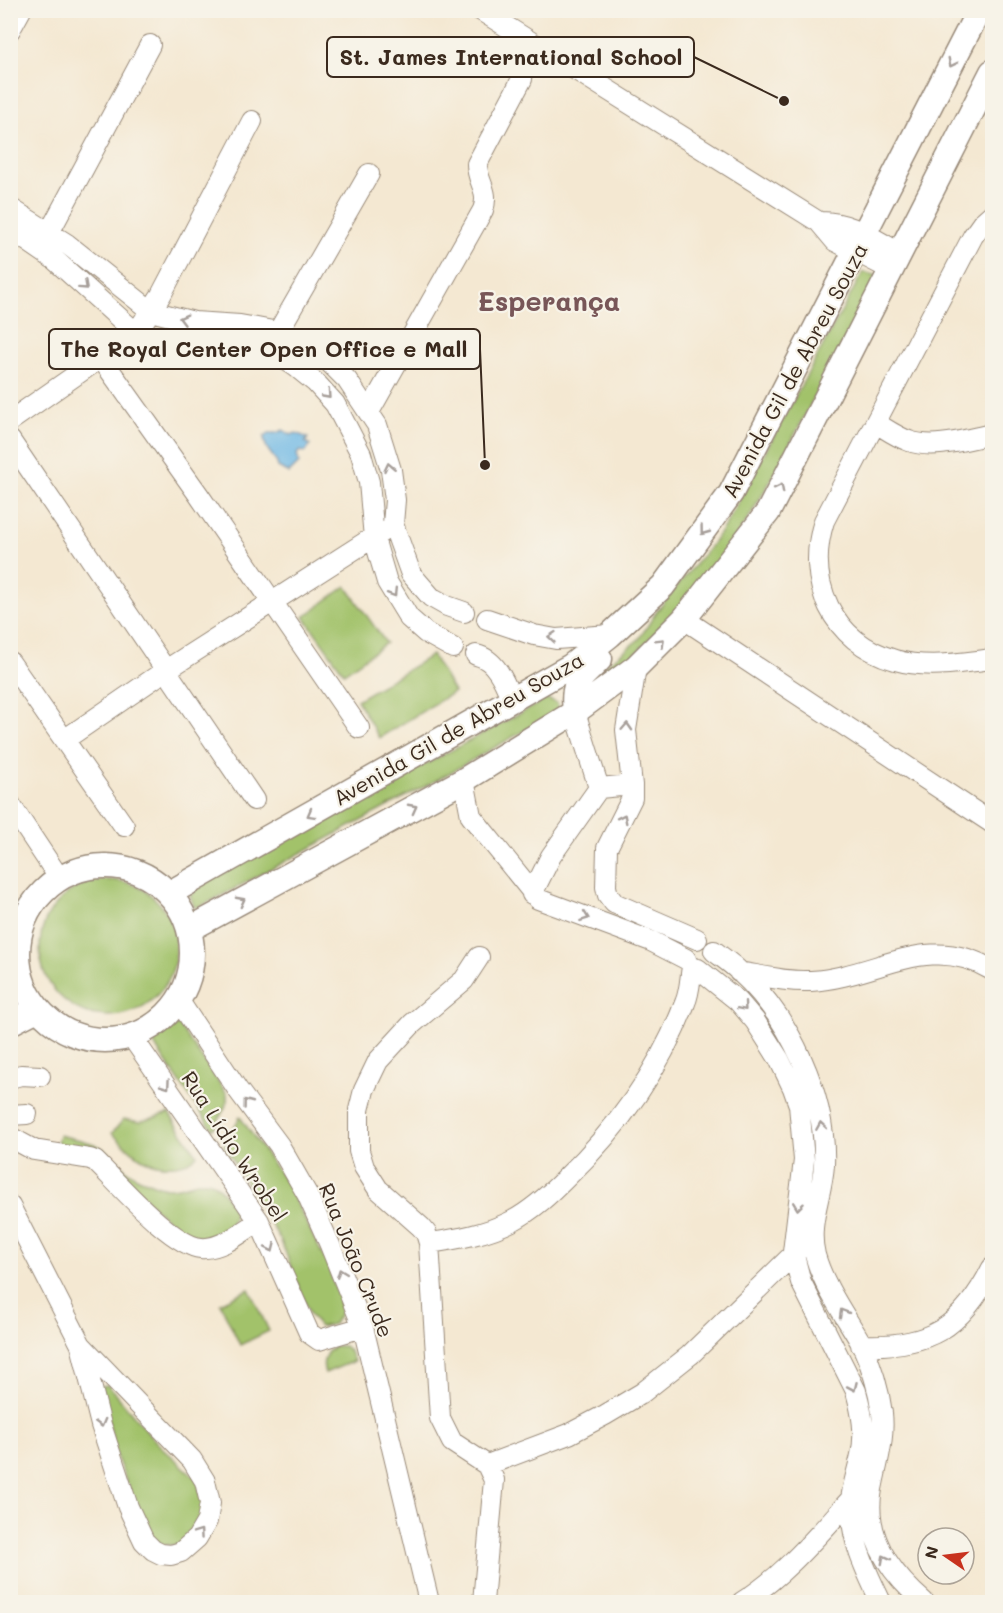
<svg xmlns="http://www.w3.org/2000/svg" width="1003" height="1613" viewBox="0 0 1003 1613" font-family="Mali,sans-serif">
<rect width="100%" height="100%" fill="#f7f3e8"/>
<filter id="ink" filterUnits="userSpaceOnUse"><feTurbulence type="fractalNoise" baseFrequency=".0167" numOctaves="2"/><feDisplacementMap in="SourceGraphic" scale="12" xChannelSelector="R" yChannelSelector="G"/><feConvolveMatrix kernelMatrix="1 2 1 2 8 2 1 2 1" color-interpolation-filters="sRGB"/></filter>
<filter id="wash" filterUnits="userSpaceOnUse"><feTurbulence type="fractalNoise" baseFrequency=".008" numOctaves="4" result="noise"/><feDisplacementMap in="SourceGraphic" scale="24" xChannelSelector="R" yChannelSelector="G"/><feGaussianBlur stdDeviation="1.35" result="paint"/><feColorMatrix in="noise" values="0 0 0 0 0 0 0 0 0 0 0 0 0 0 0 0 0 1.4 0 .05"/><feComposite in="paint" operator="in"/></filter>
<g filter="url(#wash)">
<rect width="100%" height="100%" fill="#f4e8d2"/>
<path fill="#a2c26b" stroke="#6e7644" stroke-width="1.5" d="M863,272l15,4 -108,206 -22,37 -44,62 -69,73 -46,38 -8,-7 58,-46 18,-28 55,-67 14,-20z
M346,586l40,57 -42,30 -40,-56z
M432,655l22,37 -75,46 -22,-38z
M547,699l10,4 2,8 -124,70 -224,120 -13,6h-4l-4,-12 13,-11z
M40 948a68 68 0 1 1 136 0a68 68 0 1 1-136 0Z
M178,1024l49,70v9l-12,24 -3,2 -59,-86z
M169,1113l28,42c-7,7 -13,9 -22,10 -28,3 -44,-13 -63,-32l12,-14 16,3z
M240,1117l47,67 40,80 12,35 2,13 -7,12 -14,3 -10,-12 -29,-74 -57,-96z
M59,1135c14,4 36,6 47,16 13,10 19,22 35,28 8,3 18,8 26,9 28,1 40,-22 59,9 4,5 8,10 8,16 -1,10 -8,17 -16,21 -37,20 -89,-58 -114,-78 -14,-11 -32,-7 -48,-9z
M249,1289l20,42 -29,14 -20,-42z
M335,1346h9l6,6 4,9 -29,12c-4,-11 0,-21 10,-27z
M108,1385l49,58 40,36 8,34 -23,32h-18l-15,-7 -32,-80 -16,-69 1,-3z"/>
<path fill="#6cb7e5" stroke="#547082" stroke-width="1.5" d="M283,430l8,5 5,-2 12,5 -3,4 5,3 -4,7 -6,-1 -3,3 2,9 -10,10 -11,-6c-2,-12 -13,-14 -14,-30l5,-4h8z"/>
</g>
<g filter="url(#ink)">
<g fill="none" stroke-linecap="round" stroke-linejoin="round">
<g stroke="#988978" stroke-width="22">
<path id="minor" d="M480,10l339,212 16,19 57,29
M10,30l11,-20
M10,208l57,36 84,67 43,11 46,3 38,7 18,7 27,17 24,24 30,45 14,45 4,30 -2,24 18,50 20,23 16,9 17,6
M992,214l-9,8 -10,14 -149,285c-19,61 8,121 71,139 31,9 67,3 97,-1
M819,222c31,-1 54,17 81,31
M10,229l45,31 81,73 30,8 31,5h57l10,2 8,3 23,15 21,17 19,21 26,50 8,28 5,56 13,44 22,36 17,15 27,15
M43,244l107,-199
M278,332l91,-158
M101,358l97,136 161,234
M369,412l114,-202c7,-20 -6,-27 -6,-46l45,-85
M10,421l126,-88 25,-38 91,-174
M876,423c10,6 21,14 33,18 25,9 58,-2 83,-7
M10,440l244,360
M487,619l47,16 22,4 54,-4
M684,619l308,204
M476,655c20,4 29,28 36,45
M10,662l114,164
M636,667l-10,63 6,55v13l-25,50 -1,39 2,8 6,8 83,36
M575,712l24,76
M64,740l102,-70 217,-139
M464,780l7,36 67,83 113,42 35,18
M10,804l50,75
M532,894l19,-38 48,-68 33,-3
M714,951c9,7 18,13 25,20 51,46 88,126 85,194 -2,31 -17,59 -9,90 9,32 30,60 46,88 10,21 18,47 21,70 3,26 -5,50 -10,76 -9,47 18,84 52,113
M479,957l-15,23 -52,44 -34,37 -14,29 -5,20v41l5,16 14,22 43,38 5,6 3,10c29,-4 57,-9 83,-22 21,-11 38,-27 54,-43 51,-49 94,-109 119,-175 5,-11 5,-25 7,-36
M698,969l40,32 17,20 24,38 14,29 6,17 5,55 -11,92 8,30 55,109c6,22 10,42 5,64 -3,15 -9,31 -10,46 -1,38 14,68 30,101
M739,972c24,4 47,10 72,9 66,-4 117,-50 181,-11
M179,1001l59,89 41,55 28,49 23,51 33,82 66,275
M132,1037l127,184 50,112 10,7 44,-13
M10,1078l11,-3 19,1
M10,1115l17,-1
M10,1137l24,13 56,9 5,2c23,22 76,84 106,87 20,2 42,-17 58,-27
M10,1206l71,139 20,80 27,82 16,34 9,9 8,4 10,1 10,-3 16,-14 10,-17 3,-18 -5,-22 -13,-21 -111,-115
M429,1243l11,175 12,24 35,23 82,-31 36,-19 37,-22 48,-38 112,-109
M861,1345c67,3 101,-17 131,-77
M483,1602l11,-122 -7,-15
M742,1602c43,-27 75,-66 109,-103l8,-3"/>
</g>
<g stroke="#988978" stroke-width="27">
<path id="tertiary" d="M575,712c-4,-33 6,-32 25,-53
M18 953a87 87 0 1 1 174 0a87 87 0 1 1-174 0Z
M170,893l401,-227 39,-31 53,-49 68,-93 248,-483
M190,929l274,-149 111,-68 61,-45 48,-48 84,-107 224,-440
M10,1023l27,-14"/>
</g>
<use href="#minor" stroke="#fff" stroke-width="20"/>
<use href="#tertiary" stroke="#fff" stroke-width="24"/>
</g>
<defs><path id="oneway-chevron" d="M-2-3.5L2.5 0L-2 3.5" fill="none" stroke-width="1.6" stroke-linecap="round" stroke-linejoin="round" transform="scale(1.5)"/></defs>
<g stroke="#a79f9a">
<use href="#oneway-chevron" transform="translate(952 63) rotate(117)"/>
<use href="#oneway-chevron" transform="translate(84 286) rotate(42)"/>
<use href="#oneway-chevron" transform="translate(183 319) rotate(-165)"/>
<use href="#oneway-chevron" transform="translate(327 395) rotate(48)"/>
<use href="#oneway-chevron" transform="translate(389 467) rotate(-102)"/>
<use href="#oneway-chevron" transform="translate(780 488) rotate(-63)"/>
<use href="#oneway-chevron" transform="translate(704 531) rotate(127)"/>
<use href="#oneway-chevron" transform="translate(393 593) rotate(58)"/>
<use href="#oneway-chevron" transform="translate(552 637) rotate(-175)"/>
<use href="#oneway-chevron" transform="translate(661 642) rotate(-45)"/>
<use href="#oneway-chevron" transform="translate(627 727) rotate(-87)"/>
<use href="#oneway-chevron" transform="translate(413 808) rotate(-28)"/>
<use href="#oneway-chevron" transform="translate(311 814) rotate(151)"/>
<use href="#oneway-chevron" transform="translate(623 818) rotate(-63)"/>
<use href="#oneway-chevron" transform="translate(241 901) rotate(-28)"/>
<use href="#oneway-chevron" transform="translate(585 917) rotate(20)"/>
<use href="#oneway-chevron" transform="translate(743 1007) rotate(49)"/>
<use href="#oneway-chevron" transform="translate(166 1085) rotate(55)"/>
<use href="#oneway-chevron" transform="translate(247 1103) rotate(-127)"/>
<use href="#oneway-chevron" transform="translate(821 1126) rotate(-99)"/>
<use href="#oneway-chevron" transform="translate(798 1206) rotate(97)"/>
<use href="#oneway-chevron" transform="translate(271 1248) rotate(66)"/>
<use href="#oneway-chevron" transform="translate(341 1273) rotate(-111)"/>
<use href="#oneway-chevron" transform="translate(843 1313) rotate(-120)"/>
<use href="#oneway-chevron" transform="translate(853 1387) rotate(66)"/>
<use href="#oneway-chevron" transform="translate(101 1423) rotate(75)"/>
<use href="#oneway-chevron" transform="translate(199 1533) rotate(-55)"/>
<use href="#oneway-chevron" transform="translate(885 1559) rotate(-118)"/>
</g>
</g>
<g text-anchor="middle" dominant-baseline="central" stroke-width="4.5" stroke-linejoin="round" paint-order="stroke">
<g font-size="21" fill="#3b2a1e" stroke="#f7f3e8">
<text transform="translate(794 370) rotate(-62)">Avenida Gil de Abreu Souza</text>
<text transform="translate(458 728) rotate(-30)">Avenida Gil de Abreu Souza</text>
<text transform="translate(235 1146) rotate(57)">Rua Lídio Wrobel</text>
<text transform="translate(357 1260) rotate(68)">Rua João Crude</text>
</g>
<g font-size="27" font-weight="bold" fill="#785658" stroke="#f7f3e8">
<text x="549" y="300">Esperança</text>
</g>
</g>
<path fill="none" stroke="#3b2a1e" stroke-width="2" d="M784 101L694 57M485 465L480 349"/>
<g fill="#3b2a1e" stroke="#f7f3e8" stroke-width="2">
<circle cx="784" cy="101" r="6"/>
<circle cx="485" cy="465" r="6"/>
</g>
<g fill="#f7f3e8" stroke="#3b2a1e" stroke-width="2">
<rect x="327" y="37" width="367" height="40" rx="6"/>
<rect x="49" y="329" width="431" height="40" rx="6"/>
</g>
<g font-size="22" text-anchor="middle" font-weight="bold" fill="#3b2a1e">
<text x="511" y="65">St. James International School</text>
<text x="264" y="357">The Royal Center Open Office e Mall</text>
</g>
<rect width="1003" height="1613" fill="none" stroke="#f7f3e8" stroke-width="36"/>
<g transform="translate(946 1556) rotate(284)"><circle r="28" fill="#f7f3e8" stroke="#aca397" stroke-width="1.5"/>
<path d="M0-4.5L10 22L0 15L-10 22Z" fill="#c8321e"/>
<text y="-9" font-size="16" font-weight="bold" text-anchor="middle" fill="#3b2a1e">N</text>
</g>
</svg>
